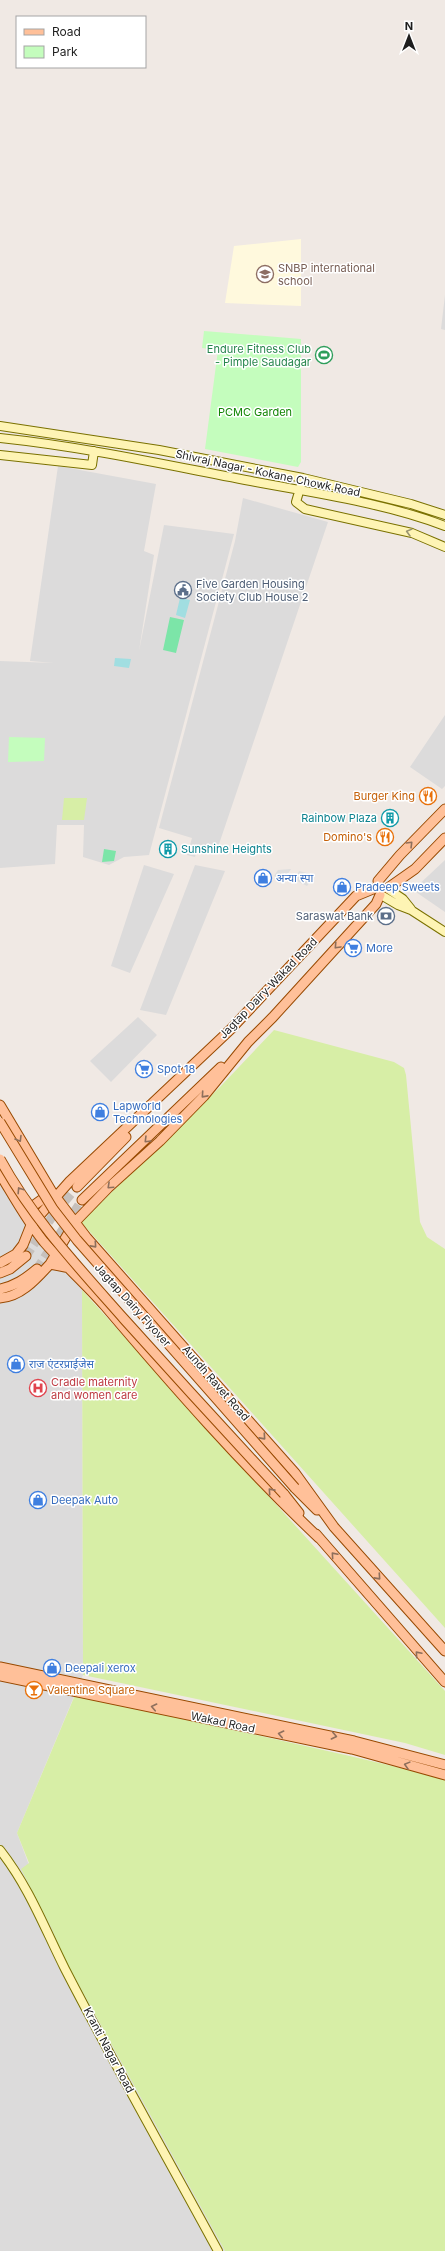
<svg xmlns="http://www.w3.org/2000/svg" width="445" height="2251" viewBox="0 0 445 2251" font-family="Inter,'Noto Sans Devanagari',sans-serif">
<rect width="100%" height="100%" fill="#f0e9e4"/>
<path fill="#dcdbdb" d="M445,295v35l-4,-1z
M58,466l98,18 -12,67 10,4 -15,96 25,-126 70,9 -85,321 -25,2 -15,8 -26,-8 1,-32h-27l-2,39 -55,4v-207l54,2 -24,-2z
M243,498l85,24 -112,331 -19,-6 -2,10 -8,-2 5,-17 -33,-10 76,-287z
M445,715v71l-3,3 -32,-22z
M445,860v52l-32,-22z
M144,865l30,9 -44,99 -19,-7z
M195,865l30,6 -59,144 -26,-5z
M138,1017l19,18 -46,47 -21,-21z
M0,1179l82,111 1,385 -66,158 46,123 162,295h-225z"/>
<path fill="#fff9dd" d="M301,239v67l-76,-3 9,-57z"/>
<path fill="#d7eea6" d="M64,798h23l-3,22h-22z
M274,1030l120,32 10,6 2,7 14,147 7,15 18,12v379l-364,-406 139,-135z
M82,1290l363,401v64l-40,-12 -322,-68z
M75,1695c123,28 248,53 370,84v472h-220l-162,-295 -11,-27 -31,-60 8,-6 -12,-30z"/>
<path fill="#c4fdbd" d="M204,331l97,8v123l-3,5 -93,-18 13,-99 -16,-2z
M9,737l36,1 -1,23 -36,1z"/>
<path fill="#7ce5a8" d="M170,617l14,3 -8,33 -13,-3z
M104,849l12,2 -2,10 -12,1z"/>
<path fill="#dedede" d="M291,869l-7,11 -10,-4 4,-6z
M299,871l16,4 -8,11 -12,-6z"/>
<path fill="#a1dee1" d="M180,598l10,2 -5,18 -9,-3z
M115,658l16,1 -2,9 -15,-2z"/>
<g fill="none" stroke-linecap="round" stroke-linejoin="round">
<path stroke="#c6c0bc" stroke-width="9" stroke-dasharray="9 4.5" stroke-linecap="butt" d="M26,1256l28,-42 23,-27
M37,1269l45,-69"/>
<g stroke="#7a7100" stroke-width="10">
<path id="secondary" d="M0,426l159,24 144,28 108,26 34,11
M0,438c86,9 171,28 256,44 63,12 129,21 189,44
M0,455l92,10 2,-14
M303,478l-7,24 9,7 107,24 33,14
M388,889l15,10 8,10
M381,895l17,10 13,5 34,22
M0,1850c29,37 44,77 65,119 49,95 102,188 153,282"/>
</g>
<g stroke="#984900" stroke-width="11">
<path id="primary" d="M378,881l22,-26 45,-46
M388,888l27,-19 30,-31
M0,1105l52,87 35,46 208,235 39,54 111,124
M0,1174c14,23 27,47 44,68 19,22 42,42 61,64 68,80 138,160 214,232
M77,1187l49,-50
M82,1200l139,-133
M26,1211l25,-18
M0,1263l16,-9 7,-9 8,-20 39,-44 161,-152 125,-133 17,-7
M50,1264l25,-42 33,-34 52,-47 44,-45 44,-54 25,-25 103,-113 4,-9
M0,1273l10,-4 16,-13
M0,1289c15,-3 25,-10 37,-20
M0,1298c21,-1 37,-20 50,-34l20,4
M295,1488l22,22
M284,1494l15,19
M316,1534l129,148
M0,1667l354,74 91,24
M0,1676l352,73 93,26"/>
</g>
<use href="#secondary" stroke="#fef4b4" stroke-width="8"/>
<use href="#primary" stroke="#ffc099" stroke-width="9"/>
<g stroke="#984900" stroke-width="11" stroke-linecap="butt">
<path id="primary-bridge" d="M0,1122l53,87 24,31 218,248
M0,1159c32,59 80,110 124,160 53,59 106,117 160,175"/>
</g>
<use href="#primary-bridge" stroke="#ffc099" stroke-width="9"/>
</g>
<defs><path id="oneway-chevron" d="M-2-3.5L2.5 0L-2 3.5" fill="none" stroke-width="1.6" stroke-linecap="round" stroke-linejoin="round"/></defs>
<use stroke="#999470" href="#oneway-chevron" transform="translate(409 532) rotate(-165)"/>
<g stroke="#8e6f5c">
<use href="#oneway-chevron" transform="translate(410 844) rotate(-45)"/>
<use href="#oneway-chevron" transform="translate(337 946) rotate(133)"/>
<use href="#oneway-chevron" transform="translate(204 1095) rotate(132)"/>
<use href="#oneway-chevron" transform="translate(19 1139) rotate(59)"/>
<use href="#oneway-chevron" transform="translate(147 1140) rotate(135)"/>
<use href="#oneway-chevron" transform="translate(110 1186) rotate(137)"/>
<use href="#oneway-chevron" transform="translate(20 1190) rotate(-123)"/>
<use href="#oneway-chevron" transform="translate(94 1245) rotate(48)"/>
<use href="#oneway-chevron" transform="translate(263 1437) rotate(48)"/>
<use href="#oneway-chevron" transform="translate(271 1491) rotate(-132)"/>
<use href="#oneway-chevron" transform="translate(334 1555) rotate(-131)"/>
<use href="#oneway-chevron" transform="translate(378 1577) rotate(48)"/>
<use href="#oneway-chevron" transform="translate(418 1654) rotate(-131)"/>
<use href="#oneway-chevron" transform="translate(154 1707) rotate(-168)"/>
<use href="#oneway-chevron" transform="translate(281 1734) rotate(-168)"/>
<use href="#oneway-chevron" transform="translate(334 1736) rotate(12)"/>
<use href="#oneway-chevron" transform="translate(407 1765) rotate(-165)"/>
</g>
<defs>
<g id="school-ring" transform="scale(0.9)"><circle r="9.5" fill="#fff" stroke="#8d6e63" stroke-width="1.5"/><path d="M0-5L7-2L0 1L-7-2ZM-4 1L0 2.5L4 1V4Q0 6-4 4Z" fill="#8d6e63"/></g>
<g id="stadium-ring" transform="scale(0.9)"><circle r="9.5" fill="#fff" stroke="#2e9e5b" stroke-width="1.5"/><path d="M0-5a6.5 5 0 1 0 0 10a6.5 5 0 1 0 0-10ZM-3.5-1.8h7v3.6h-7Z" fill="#2e9e5b"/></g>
<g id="civic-ring" transform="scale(0.9)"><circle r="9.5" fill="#fff" stroke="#5c6f8a" stroke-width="1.5"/><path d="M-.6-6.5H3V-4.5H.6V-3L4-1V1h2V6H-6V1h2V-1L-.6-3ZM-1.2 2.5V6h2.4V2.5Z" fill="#5c6f8a"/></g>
<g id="restaurant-ring" transform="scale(0.9)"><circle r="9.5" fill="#fff" stroke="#e8710a" stroke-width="1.5"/><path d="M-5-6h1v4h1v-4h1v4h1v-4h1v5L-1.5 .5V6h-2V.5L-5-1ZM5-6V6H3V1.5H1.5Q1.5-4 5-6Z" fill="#e8710a"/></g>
<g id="building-ring" transform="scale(0.9)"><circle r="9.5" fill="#fff" stroke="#0f9aa8" stroke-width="1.5"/><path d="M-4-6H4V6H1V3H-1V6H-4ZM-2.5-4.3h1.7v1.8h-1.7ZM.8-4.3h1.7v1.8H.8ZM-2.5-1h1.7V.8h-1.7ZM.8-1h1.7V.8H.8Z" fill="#0f9aa8"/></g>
<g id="shop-ring" transform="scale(0.9)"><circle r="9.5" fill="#fff" stroke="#3f7fe0" stroke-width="1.5"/><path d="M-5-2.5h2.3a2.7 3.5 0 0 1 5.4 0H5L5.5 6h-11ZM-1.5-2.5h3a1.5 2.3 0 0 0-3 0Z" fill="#3f7fe0"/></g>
<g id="bank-ring" transform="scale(0.9)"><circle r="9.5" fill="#fff" stroke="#5c6f8a" stroke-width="1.5"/><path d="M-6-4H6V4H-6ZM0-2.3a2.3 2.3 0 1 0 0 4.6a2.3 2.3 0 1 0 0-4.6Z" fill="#5c6f8a"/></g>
<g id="supermarket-ring" transform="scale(0.9)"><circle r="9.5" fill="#fff" stroke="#3f7fe0" stroke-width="1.5"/><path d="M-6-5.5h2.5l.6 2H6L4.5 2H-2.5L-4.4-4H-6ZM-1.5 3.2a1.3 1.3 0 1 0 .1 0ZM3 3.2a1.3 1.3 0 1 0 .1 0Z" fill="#3f7fe0"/></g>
<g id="hospital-ring" transform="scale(0.9)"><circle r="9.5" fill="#fff" stroke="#e0444e" stroke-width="1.5"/><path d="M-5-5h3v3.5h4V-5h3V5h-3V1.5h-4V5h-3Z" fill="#e0444e"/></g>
<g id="bar-ring" transform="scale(0.9)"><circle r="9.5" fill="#fff" stroke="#e8710a" stroke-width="1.5"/><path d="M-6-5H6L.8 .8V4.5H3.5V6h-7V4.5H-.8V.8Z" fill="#e8710a"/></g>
</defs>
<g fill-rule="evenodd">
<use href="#school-ring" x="265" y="274"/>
<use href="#stadium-ring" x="324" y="355"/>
<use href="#civic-ring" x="183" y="590"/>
<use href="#restaurant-ring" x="428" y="796"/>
<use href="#building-ring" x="390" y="818"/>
<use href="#restaurant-ring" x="385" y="837"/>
<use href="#building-ring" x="168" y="849"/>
<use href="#shop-ring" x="263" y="878"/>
<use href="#shop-ring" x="342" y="887"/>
<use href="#bank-ring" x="386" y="916"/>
<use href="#supermarket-ring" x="353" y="948"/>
<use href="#supermarket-ring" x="144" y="1069"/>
<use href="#shop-ring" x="100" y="1112"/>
<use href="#shop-ring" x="16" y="1364"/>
<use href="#hospital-ring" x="38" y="1388"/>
<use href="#shop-ring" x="38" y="1500"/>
<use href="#shop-ring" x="52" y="1668"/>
<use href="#bar-ring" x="34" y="1690"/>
</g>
<g text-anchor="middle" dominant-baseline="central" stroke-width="3" stroke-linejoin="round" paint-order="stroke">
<g font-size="11" fill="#785e54" stroke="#fff" text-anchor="start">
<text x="278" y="268">SNBP international<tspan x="278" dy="13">school</tspan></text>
</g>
<g font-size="11" fill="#27864d" stroke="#fff" text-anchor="end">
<text x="311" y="349">Endure Fitness Club<tspan x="311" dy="13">- Pimple Saudagar</tspan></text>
</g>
<g font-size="11" fill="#118504" stroke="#fff">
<text x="255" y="412">PCMC Garden</text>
</g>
<g font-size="11" fill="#1e1e1e" stroke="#fff">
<text transform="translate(268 473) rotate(12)">Shivraj Nagar - Kokane Chowk Road</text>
<text transform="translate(268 988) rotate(-46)">Jagtap Dairy-Wakad Road</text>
<text transform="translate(133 1305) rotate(48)">Jagtap Dairy Flyover</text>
<text transform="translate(216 1383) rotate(49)">Aundh Ravet Road</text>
<text transform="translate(223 1722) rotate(12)">Wakad Road</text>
<text transform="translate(109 2050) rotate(62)">Kranti Nagar Road</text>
</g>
<g font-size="11" fill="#4e5e75" stroke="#fff" text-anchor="start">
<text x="196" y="584">Five Garden Housing<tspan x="196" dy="13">Society Club House 2</tspan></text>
<text x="373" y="916" text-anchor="end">Saraswat Bank</text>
</g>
<g font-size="11" fill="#c56008" stroke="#fff" text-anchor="end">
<text x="415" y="796">Burger King</text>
<text x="372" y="837">Domino's</text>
<text x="47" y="1690" text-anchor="start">Valentine Square</text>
</g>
<g font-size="11" fill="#0d838f" stroke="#fff" text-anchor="end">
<text x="377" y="818">Rainbow Plaza</text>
<text x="181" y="849" text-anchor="start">Sunshine Heights</text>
</g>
<g font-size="11" fill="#366cbe" stroke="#fff" text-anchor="start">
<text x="276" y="878">अन्या स्पा</text>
<text x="355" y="887">Pradeep Sweets</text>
<text x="366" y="948">More</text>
<text x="157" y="1069">Spot 18</text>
<text x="113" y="1106">Lapworld<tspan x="113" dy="13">Technologies</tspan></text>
<text x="29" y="1364">राज एंटरप्राईजेस</text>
<text x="51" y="1500">Deepak Auto</text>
<text x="65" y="1668">Deepali xerox</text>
</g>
<g font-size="11" fill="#be3a42" stroke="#fff" text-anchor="start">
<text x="51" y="1382">Cradle maternity<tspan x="51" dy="13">and women care</tspan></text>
</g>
</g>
<rect x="16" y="16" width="130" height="52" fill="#ffffff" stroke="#a5a5a5"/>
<rect x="24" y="29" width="20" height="6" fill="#ffc099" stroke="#a5a5a5"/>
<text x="52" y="36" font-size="12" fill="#1e1e1e">Road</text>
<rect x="24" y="46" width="20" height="12" fill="#c4fdbd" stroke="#a5a5a5"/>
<text x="52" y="56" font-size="12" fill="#1e1e1e">Park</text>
<g transform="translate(409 36)" stroke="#ffffff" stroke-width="3" paint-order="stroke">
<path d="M0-3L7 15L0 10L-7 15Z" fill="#1e1e1e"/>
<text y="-6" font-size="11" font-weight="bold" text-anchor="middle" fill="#1e1e1e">N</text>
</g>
</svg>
